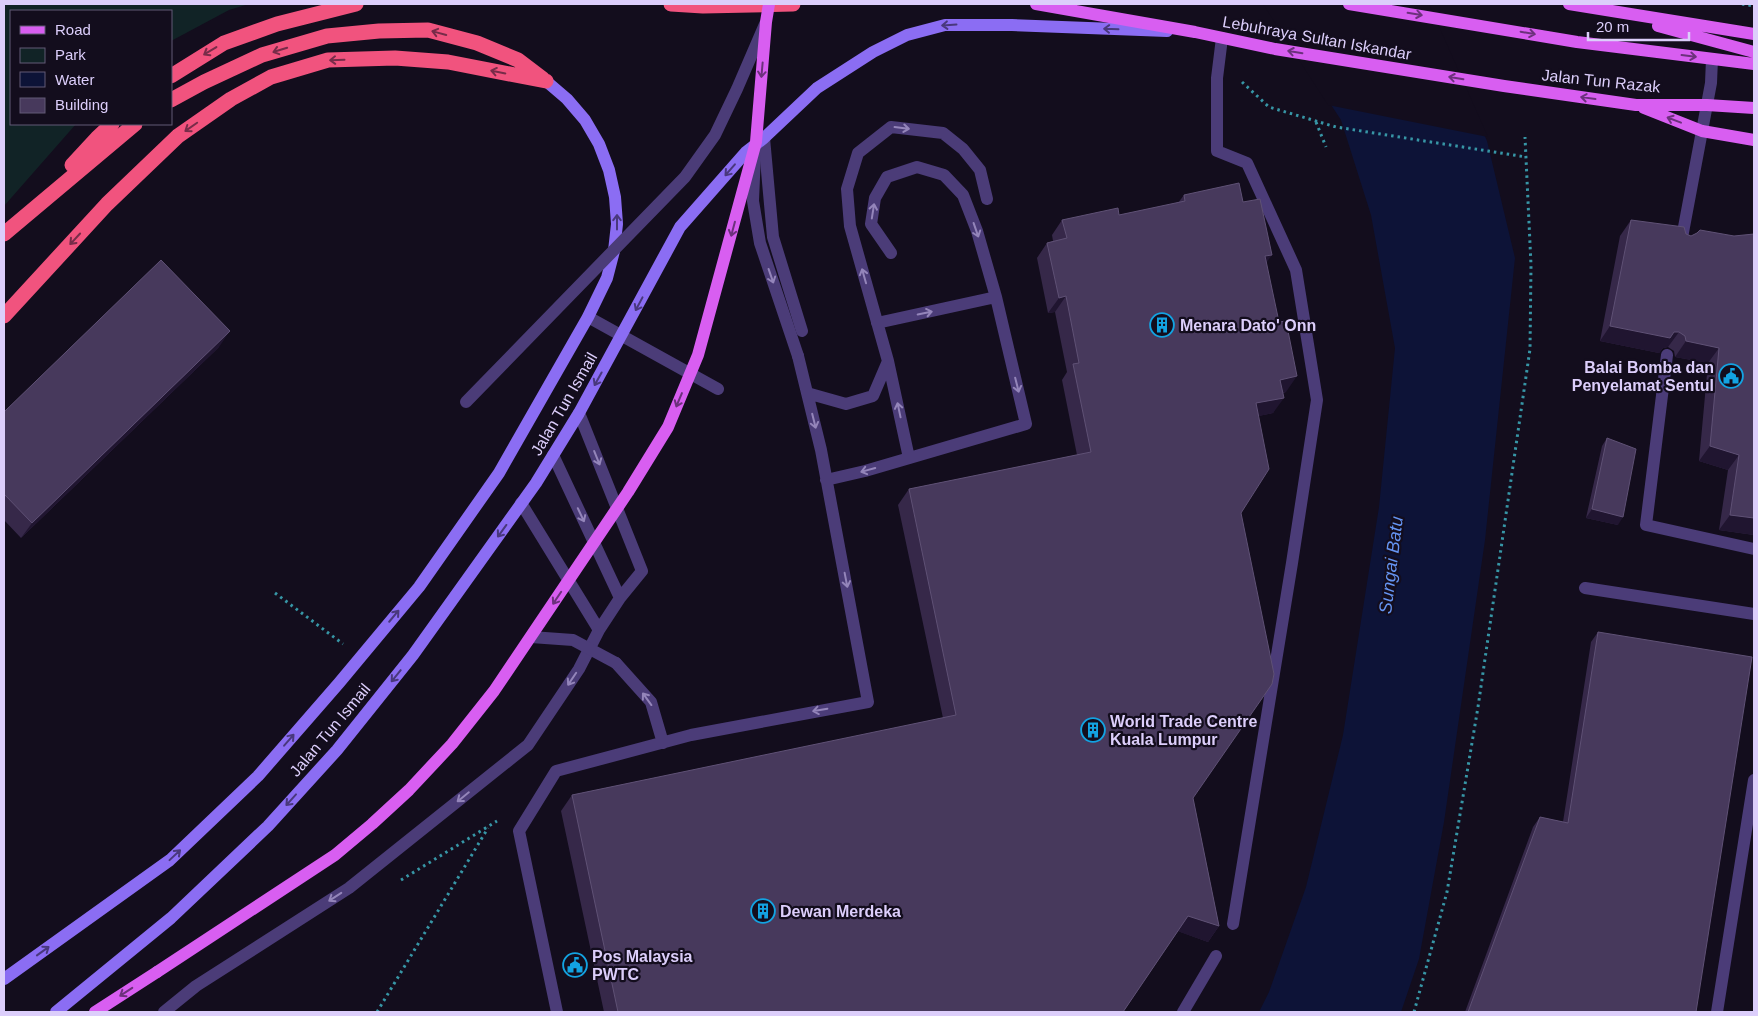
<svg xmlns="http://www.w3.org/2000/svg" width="1758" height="1016" viewBox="0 0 1758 1016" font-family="Arial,sans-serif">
<rect width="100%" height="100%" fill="#130d1d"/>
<path fill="#112326" d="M4,4h245l-20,6 -58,31v-30h-160v113h65l-72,82z"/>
<path fill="#0d1337" d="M1265,4h162l60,137 28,117 -30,282 -41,282 -25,137 -18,53h-142l10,-20 37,-105 37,-152 36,-228 16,-159 -24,-133 -30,-95z"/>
<path fill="#130d1d" d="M1263,4h166l59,133 -160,-32z"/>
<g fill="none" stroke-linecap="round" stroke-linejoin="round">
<path stroke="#3796a6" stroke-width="3" stroke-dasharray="2.5 4" stroke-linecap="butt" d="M1742,4l12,2
M1242,82l27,25 67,20 190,30
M1316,122l10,25
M275,593l68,51
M401,880l96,-59
M377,1012l111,-184
M1414,1012l33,-120 31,-185 52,-358 1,-84 -6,-128"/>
<path stroke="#4b3c78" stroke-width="12" d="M1222,38l-5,40v73l30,12 49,107 21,130 -25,163 -59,361
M764,138l9,99 29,94
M1681,243l30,-160 1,-24
M891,253l-20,-29 4,-26 12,-21 30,-10 27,8 19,20 14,36 19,66
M588,317l130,72
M1667,355l-21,170 108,24
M807,393l39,11 27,-8 15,-35
M553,455l67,143
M909,458l-21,-97 -38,-135 -3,-37 11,-36 33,-26 52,6 20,16 17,21 7,29
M826,480l39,-9 161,-47 -30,-127 -119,26
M521,503l78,127
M1585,588l169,26
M616,663l35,39 12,41
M164,1012l32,-26 153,-98 179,-143 51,-76 20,-39 21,-32 22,-27 -63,-158
M557,1012l-38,-181 37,-60 135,-36 177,-33 -47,-252 -23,-94
M1183,1012l33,-56
M1717,1012l37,-232"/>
<path stroke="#8b6df3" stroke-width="12" d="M4,979l166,-119 88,-84 81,-93 80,-96 80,-114 89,-156 19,-39 7,-27 3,-27 -2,-27 -6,-27 -10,-26 -14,-24 -18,-21 -21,-18
M56,1012l115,-94 97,-92 69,-76 76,-95 123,-172 43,-70 101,-186 66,-75 18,-14 53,-50 56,-36 34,-17 38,-10h67l155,6"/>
<path stroke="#d85ef1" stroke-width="12" d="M1036,4l159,28 80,17 229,37 132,19h71l47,3
M1349,4l228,38 177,22
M1569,4l185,30
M1658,26l96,26
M1644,108l58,23 52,9
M95,1012l62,-40"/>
<path stroke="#f1537e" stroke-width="15" d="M671,4l32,2 90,-2
M171,76l53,-33 53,-19 79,-20
M171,100l33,-18 58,-27 65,-19 52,-5 49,-1 49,13 41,17 25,19
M72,165l25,-27 15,-14
M4,234l131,-110
M4,316l103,-112 71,-68 53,-37 40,-22 57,-17 67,-2 53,4 98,19"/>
<path stroke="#4b3c78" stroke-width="12" d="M755,154l-2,47 7,42 38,113
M466,402l219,-225 30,-42 22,-46 28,-65
M531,637l42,3 43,23"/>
<path stroke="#d85ef1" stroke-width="12" d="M157,972l178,-117 37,-31 37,-34 43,-46 42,-53 134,-199 40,-65 30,-72 58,-213 10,-120 3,-18"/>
</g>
<path fill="#362849" d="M1184,195l59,7 23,60 20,130 -3,1 -10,20 -15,3 -17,97 -48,285 26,128 -11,16 -30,-11 -55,81h-519l-43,-201 11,-16 371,-77 -45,-213 11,-16 168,-34 -15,-75 5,-8 -12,-60 -7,1 -11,-55 10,-15 6,-2 -1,-6 10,-15 57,-5 59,-12z
M1631,220l55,14 5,2 6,-2 3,-4 54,305 -35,-5 9,-60 -29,-9 9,-98 -33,-6 -1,-6 -6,-4 -5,1 -4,5 -59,-12 20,-105z
M219,347l-198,191 -17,-18v-108z
M1607,438l11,87 -32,-7 16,-72z
M1598,632l98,380h-231l68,-185 7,-10 23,5 28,-180z"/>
<path fill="#201530" d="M1272,255l-11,15 4,-14z
M1066,296l-11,16 -7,1 11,-15z
M1610,326l64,6h5l-11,15 -5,1 -4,5 -59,-12z
M230,331l-11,16 -198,191 11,-15z
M1686,341l33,7 -11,15 -33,-6z
M1297,376l-11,16 -17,3 11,-15z
M1284,398l-11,15 -28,6 11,-16z
M1710,446l29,9 -11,15 -29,-9z
M1592,509l31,8 -5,8 -32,-7z
M1730,515l24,3v17l-35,-5z
M1188,916l31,10 -11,16 -31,-11z"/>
<path fill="#47395c" stroke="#5f5175" d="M1239,183l4,19 17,-3 12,56 -7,1 14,66 7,-1 11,55 -17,4 4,18 -28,5 13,66 -28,44 33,161 -2,10 -79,114 26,128 -31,-10 -65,96h-505l-46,-217 384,-80 -47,-226 182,-37 -18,-88 6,-1 -13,-67 -7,2 -12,-55 20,-5 -5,-18 56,-12 1,7 66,-14 -1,-6z
M1631,220l53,7 2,7 5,2 6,-3 3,-3 34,6 20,-2v284l-24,-3 9,-60 -29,-9 9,-98 -33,-7 -1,-5 -6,-4h-5l-4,6 -60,-12z
M161,260l69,71 -198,192 -28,-29v-82z
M1607,438l29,11 -13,68 -31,-8z
M1598,632l154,25 -56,355h-228l72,-195 28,6z"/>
<defs><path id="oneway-shaft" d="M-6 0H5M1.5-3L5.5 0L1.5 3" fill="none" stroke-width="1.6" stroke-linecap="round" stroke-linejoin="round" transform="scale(1.25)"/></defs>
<g stroke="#6c317c">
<use href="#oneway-shaft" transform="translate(1415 14) rotate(9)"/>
<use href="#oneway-shaft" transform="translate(1528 33) rotate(10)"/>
<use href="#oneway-shaft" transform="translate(1295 52) rotate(-171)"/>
<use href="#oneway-shaft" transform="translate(1689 56) rotate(7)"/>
<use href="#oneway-shaft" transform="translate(762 70) rotate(95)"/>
<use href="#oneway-shaft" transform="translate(1456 78) rotate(-171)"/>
<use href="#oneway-shaft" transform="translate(1588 98) rotate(-172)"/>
<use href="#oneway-shaft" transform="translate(1674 120) rotate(-159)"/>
<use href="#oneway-shaft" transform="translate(733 229) rotate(105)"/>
<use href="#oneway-shaft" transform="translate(679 400) rotate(113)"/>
<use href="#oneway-shaft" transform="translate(557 598) rotate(124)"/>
<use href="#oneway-shaft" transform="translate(126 992) rotate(147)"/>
</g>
<g stroke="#49387d">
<use href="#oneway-shaft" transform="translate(949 25) rotate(176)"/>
<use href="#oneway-shaft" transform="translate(1111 29) rotate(-178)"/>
<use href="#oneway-shaft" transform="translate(730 170) rotate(131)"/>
<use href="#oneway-shaft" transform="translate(617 222) rotate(-90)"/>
<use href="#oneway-shaft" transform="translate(639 304) rotate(118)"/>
<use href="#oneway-shaft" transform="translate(598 379) rotate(119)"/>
<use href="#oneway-shaft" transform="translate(502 531) rotate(126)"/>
<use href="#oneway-shaft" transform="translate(394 616) rotate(-50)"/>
<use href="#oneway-shaft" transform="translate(396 676) rotate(129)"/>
<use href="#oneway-shaft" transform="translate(289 740) rotate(-49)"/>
<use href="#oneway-shaft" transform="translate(291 800) rotate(132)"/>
<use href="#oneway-shaft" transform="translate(175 855) rotate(-43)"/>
<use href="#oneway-shaft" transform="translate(43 951) rotate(-36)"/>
</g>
<g stroke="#772c49">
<use href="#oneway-shaft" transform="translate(439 33) rotate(-165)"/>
<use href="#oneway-shaft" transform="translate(280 50) rotate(163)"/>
<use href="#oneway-shaft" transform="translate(210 51) rotate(149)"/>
<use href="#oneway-shaft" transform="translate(337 60) rotate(178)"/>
<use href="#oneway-shaft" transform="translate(498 72) rotate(-169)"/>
<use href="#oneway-shaft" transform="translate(191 127) rotate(145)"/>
<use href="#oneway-shaft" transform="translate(75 239) rotate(133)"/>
</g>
<g stroke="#9485ba">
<use href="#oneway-shaft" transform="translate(902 128) rotate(7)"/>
<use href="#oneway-shaft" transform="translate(873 211) rotate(-81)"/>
<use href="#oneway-shaft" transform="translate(976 230) rotate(71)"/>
<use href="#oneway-shaft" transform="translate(771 276) rotate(71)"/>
<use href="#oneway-shaft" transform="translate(864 276) rotate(-106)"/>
<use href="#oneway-shaft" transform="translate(925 313) rotate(-12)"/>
<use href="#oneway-shaft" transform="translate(1017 385) rotate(76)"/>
<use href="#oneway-shaft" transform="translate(899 410) rotate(-102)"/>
<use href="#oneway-shaft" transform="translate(814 421) rotate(76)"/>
<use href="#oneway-shaft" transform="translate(597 458) rotate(68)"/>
<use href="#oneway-shaft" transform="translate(868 470) rotate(165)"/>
<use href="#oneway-shaft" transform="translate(581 515) rotate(65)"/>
<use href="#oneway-shaft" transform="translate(846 580) rotate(79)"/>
<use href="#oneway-shaft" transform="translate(572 679) rotate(124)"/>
<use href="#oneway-shaft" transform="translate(647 699) rotate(-126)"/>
<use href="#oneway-shaft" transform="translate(820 710) rotate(170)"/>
<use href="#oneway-shaft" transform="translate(463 797) rotate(141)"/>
<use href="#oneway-shaft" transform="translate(335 897) rotate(147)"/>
</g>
<defs>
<g id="building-ring" transform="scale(1.25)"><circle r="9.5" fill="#130d1d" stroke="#13a3e2" stroke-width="1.5"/><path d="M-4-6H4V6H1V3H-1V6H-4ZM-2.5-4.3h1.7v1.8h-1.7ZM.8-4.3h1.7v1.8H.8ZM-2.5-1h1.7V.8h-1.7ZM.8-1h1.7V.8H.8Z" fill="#13a3e2"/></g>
<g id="civic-ring" transform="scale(1.25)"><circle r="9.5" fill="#130d1d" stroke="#13a3e2" stroke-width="1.5"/><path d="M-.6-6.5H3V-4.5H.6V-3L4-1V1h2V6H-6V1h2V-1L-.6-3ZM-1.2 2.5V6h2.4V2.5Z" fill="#13a3e2"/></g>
</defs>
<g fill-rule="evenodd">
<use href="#building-ring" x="1162" y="325"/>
<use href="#civic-ring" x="1731" y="376"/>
<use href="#building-ring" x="1093" y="730"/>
<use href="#building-ring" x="763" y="911"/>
<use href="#civic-ring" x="575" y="965"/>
</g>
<g text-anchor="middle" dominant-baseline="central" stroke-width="4.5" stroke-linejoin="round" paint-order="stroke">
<g font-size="16" fill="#dccefb" stroke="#130d1d">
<text transform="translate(1317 38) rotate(10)">Lebuhraya Sultan Iskandar</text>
<text transform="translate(1601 81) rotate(6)">Jalan Tun Razak</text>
<text transform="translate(564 404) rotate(-60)">Jalan Tun Ismail</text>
<text transform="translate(330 730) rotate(-50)">Jalan Tun Ismail</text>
</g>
<g font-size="16" font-weight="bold" fill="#dccefb" stroke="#130d1d" text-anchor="start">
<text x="1180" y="325">Menara Dato' Onn</text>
<text x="1714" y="367" text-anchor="end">Balai Bomba dan<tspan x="1714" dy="18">Penyelamat Sentul</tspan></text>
<text x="1110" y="721">World Trade Centre<tspan x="1110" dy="18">Kuala Lumpur</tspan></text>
<text x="780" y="911">Dewan Merdeka</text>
<text x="592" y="956">Pos Malaysia<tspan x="592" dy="18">PWTC</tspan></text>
</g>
<g font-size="18" font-style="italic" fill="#6594f2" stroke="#130d1d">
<text transform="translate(1391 565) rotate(-83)">Sungai Batu</text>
</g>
</g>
<rect width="1758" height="1016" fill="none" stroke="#dccefb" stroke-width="10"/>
<rect x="10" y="10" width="162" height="115" fill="#130d1d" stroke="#635a76"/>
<rect x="20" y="26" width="25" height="8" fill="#d85ef1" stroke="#635a76"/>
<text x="55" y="35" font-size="15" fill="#dccefb">Road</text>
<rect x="20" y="48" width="25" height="15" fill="#112326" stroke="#635a76"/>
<text x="55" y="60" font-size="15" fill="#dccefb">Park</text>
<rect x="20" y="72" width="25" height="15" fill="#0d1337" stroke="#635a76"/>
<text x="55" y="85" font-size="15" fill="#dccefb">Water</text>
<rect x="20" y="98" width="25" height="15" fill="#47395c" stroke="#635a76"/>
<text x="55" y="110" font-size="15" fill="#dccefb">Building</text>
<path d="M1588 32v8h101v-8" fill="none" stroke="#dccefb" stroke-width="2.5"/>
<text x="1596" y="32" font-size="15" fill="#dccefb" stroke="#130d1d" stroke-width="4" paint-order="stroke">20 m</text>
</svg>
